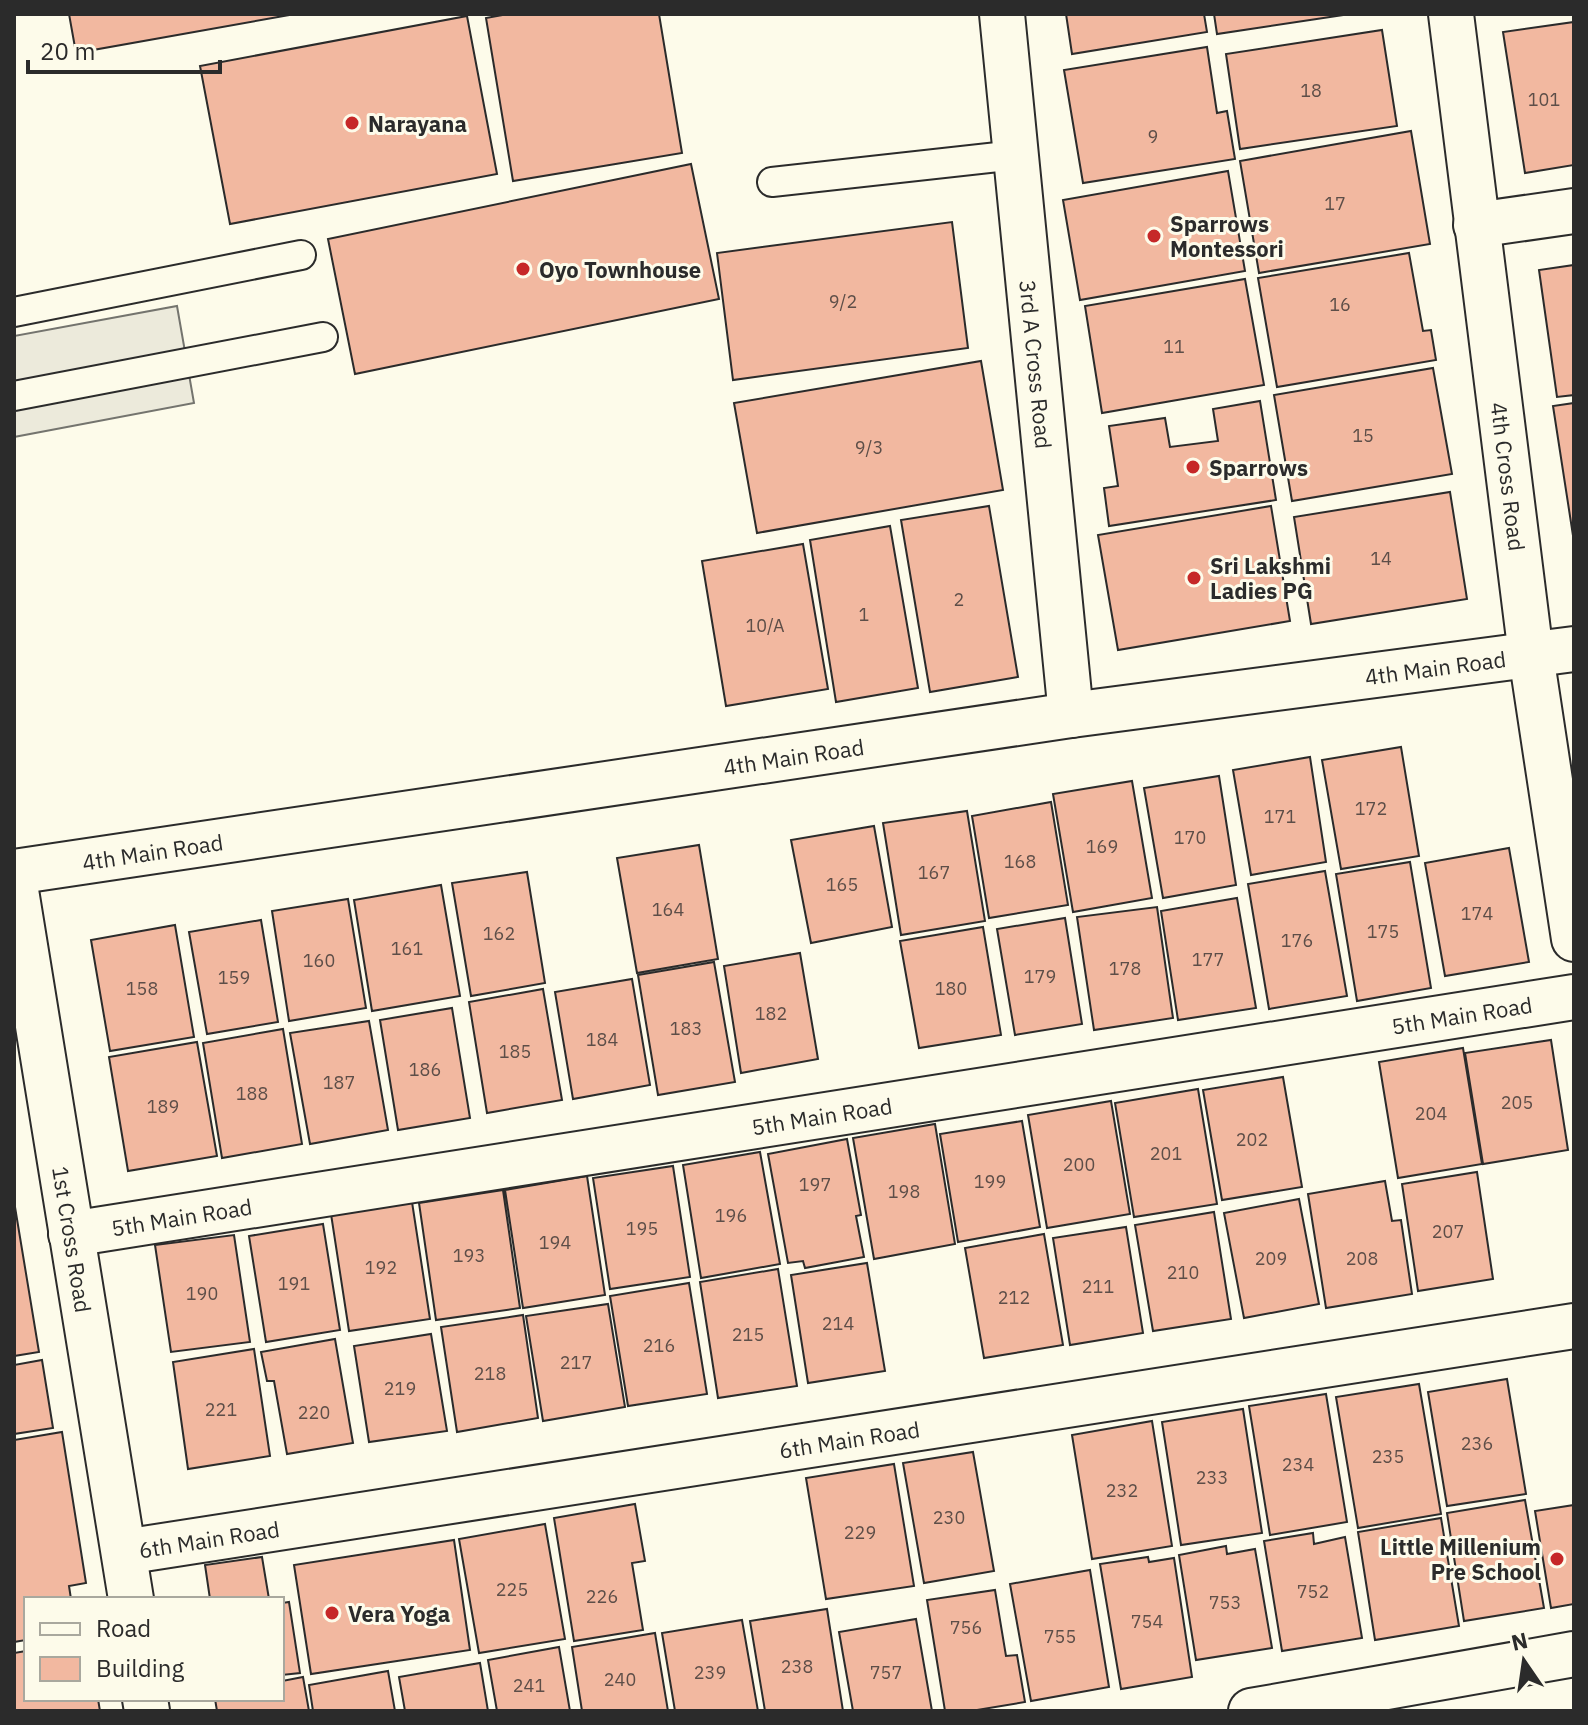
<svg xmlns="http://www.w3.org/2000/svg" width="1588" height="1725" viewBox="0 0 1588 1725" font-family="'IBM Plex Sans',sans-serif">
<rect width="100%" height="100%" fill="#fdfbea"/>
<path fill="#eceadb" stroke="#74746e" stroke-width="2" d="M177,306l17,97 -180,34v-101z"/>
<path fill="#f2b8a0" stroke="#2b2b2b" stroke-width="2" d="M69,14h226l-219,39z
M508,14h151l23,139 -169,28 -27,-163z
M1066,14h138l3,18 -135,22z
M1214,14h136l-133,20z
M467,16l30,158 -267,50 -30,-158z
M1574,22v143l-49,8 -22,-141z
M1382,30l15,96 -157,23 -14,-95z
M1207,47l10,66 10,-2 8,48 -152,24 -19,-113z
M1411,131l19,113 -171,29 -19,-112z
M691,164l28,135 -364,75 -27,-135z
M1228,171l17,100 -165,29 -17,-100z
M952,222l16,126 -235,32 -16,-127z
M1409,253l14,78 8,-1 5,30 -159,27 -19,-109z
M1574,265v130l-17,2 -18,-127z
M1245,279l19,106 -162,28 -17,-107z
M981,361l22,129 -246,43 -23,-130z
M1433,368l19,106 -160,27 -18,-106z
M1260,401l16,99 -167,26 -5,-38 14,-2 -9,-60 56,-8 5,29 48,-6 -5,-32z
M1574,403v139l-21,-136z
M1450,492l17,107 -156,25 -17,-107z
M989,506l29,171 -88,15 -29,-172z
M1271,506l19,115 -172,29 -20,-115z
M890,526l28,162 -82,14 -26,-162z
M803,544l25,145 -102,17 -24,-145z
M1401,747l18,109 -78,13 -19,-109z
M1310,757l16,105 -75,13 -18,-105z
M1219,776l17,109 -73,13 -19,-110z
M1132,781l20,117 -79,14 -20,-118z
M1051,802l17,103 -79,13 -17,-102z
M967,811l18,110 -84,14 -18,-112z
M874,826l18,101 -81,16 -20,-103z
M699,845l19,114 -81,14 -20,-115z
M1509,848l20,114 -84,14 -20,-113z
M1410,862l21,126 -74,13 -21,-127z
M1325,871l22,125 -78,13 -21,-125z
M527,872l18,111 -74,13 -19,-113z
M441,885l19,111 -88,15 -18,-111z
M1237,898l19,110 -78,12 -17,-109z
M348,899l18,109 -77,13 -17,-110z
M1157,907l16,111 -79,12 -17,-113z
M1065,918l17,106 -67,11 -18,-106z
M261,920l17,102 -71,12 -18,-102z
M175,925l19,112 -84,14 -19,-111z
M983,927l18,108 -82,13 -19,-107z
M800,953l18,106 -77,14 -17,-107z
M714,962l21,120 -77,13 -20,-120z
M632,979l18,106 -77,14 -18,-107z
M543,989l19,111 -75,13 -18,-111z
M452,1008l18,110 -72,12 -18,-110z
M369,1021l19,109 -78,14 -20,-111z
M283,1029l19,115 -80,14 -19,-115z
M1551,1040l17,110 -85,14 -18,-111z
M197,1042l20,114 -89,15 -19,-114z
M1463,1048l19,116 -84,14 -19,-116z
M1283,1077l19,110 -80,13 -19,-110z
M1198,1089l19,115 -83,13 -19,-114z
M1111,1101l19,113 -83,14 -19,-113z
M1022,1121l18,106 -82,15 -18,-108z
M935,1124l20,120 -81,15 -21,-121z
M847,1139l14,76 -5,1 8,41 -59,11 -2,-7 -15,2 -20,-109z
M760,1152l20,112 -79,14 -18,-113z
M673,1166l17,111 -80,12 -17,-111z
M1477,1172l16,107 -75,12 -16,-107z
M587,1176l18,119 -82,13 -18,-118z
M1385,1181l7,40 9,-1 11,74 -86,14 -18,-114z
M503,1190l17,118 -84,12 -17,-117z
M1299,1199l20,105 -75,14 -20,-105z
M14,1201l25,151 -25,4z
M412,1202l18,117 -81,12 -18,-117z
M1214,1212l17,107 -78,12 -18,-106z
M323,1224l17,106 -74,12 -17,-106z
M1126,1227l17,106 -73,12 -17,-107z
M1044,1234l19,111 -79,13 -19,-110z
M234,1235l16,107 -79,10 -16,-107z
M867,1263l18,108 -77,12 -17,-108z
M778,1269l19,117 -79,12 -18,-116z
M689,1283l18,111 -79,12 -18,-110z
M608,1304l17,103 -82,14 -17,-105z
M523,1315l15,103 -81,14 -16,-105z
M431,1334l16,97 -78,11 -15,-96z
M335,1339l18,104 -66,11 -13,-73h-7l-6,-29z
M254,1349l16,107 -82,13 -15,-107z
M42,1360l11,68 -39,6v-69z
M1507,1379l19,115 -79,12 -19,-114z
M1419,1384l22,130 -83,14 -22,-131z
M1326,1394l21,128 -77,13 -21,-129z
M1243,1409l19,124 -81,12 -19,-123z
M1152,1421l20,125 -80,13 -20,-124z
M62,1432l24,151 -17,3 2,13h-45v41l-12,2v-202z
M973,1452l21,119 -70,12 -21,-120z
M894,1464l20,122 -88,13 -20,-121z
M1525,1500l19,108 -80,13 -17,-108z
M635,1504l10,57 -13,2 11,67 -69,11 -20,-123z
M1574,1505v99l-23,4 -16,-97z
M1441,1518l18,108 -84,14 -17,-108z
M545,1524l20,115 -86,14 -20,-114z
M1313,1533l1,11 31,-7 17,101 -80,13 -18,-110z
M454,1540l16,110 -159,24 -17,-109z
M1226,1546l1,8 28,-5 17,99 -76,12 -17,-105z
M262,1557l7,42h-59l-5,-34z
M1148,1557l1,5 25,-4 18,119 -71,12 -21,-125z
M1090,1570l19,117 -78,14 -21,-117z
M995,1590l11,66 11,-1 8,47 -54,9h-26l-18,-111z
M289,1602l11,71 -18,2v-72z
M827,1609l16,102h-78l-15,-90z
M916,1619l16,92h-79l-14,-79z
M742,1620l16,91h-83l-13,-78z
M655,1633l13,78h-86l-10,-64z
M559,1647l11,64h-73l-9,-51z
M26,1651v48h72l2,12h-86v-58z
M480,1663l8,48h-83l-6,-34z
M388,1671l7,40h-82l-4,-26z
M303,1677l6,34h-92l-2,-12h67v-18z"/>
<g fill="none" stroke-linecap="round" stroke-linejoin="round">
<g stroke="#2b2b2b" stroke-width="32">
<path id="lane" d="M772,182l244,-27
M14,312l287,-57
M14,396l309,-59"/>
</g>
<g stroke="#2b2b2b" stroke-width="48">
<g id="street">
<path id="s1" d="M1002,14l69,701"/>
<path id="s2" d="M1451,14l80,641 43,284"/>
<path d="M1476,225l98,-14"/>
<path id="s3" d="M14,872l1057,-157 503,-66"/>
<path id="s4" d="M71,1234l1503,-237"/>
<path id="s5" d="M124,1552l1450,-226"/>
<path d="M1251,1711l323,-57"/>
</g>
</g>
<g stroke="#2b2b2b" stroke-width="48">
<g id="secondary">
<path id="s6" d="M14,878l117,721"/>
<path d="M145,1699l2,12"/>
</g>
</g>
<use href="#lane" stroke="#fdfbea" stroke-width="28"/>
<use href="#street" stroke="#fdfbea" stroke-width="44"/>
<use href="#secondary" stroke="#fdfbea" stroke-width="44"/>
</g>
<g fill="#c62828" stroke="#fdfbea" stroke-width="3">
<circle cx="352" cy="123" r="8"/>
<circle cx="1154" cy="236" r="8"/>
<circle cx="523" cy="269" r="8"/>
<circle cx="1193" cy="467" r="8"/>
<circle cx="1194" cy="578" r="8"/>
<circle cx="1557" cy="1559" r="8"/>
<circle cx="332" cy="1613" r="8"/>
</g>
<g text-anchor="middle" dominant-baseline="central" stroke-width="6" stroke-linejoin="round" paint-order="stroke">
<g font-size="18" fill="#5d4e48">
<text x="1311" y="90">18</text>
<text x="1544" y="99">101</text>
<text x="1153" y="136">9</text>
<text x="1335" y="203">17</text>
<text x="843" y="301">9/2</text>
<text x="1340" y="304">16</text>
<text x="1174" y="346">11</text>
<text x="1363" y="435">15</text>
<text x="869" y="447">9/3</text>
<text x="1381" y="558">14</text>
<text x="959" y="599">2</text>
<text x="864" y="614">1</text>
<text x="765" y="625">10/A</text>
<text x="1371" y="808">172</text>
<text x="1280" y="816">171</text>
<text x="1190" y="837">170</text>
<text x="1102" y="846">169</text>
<text x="1020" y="861">168</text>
<text x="934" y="872">167</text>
<text x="842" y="884">165</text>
<text x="668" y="909">164</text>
<text x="1477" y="913">174</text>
<text x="1383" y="931">175</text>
<text x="499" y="933">162</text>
<text x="1297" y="940">176</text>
<text x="407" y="948">161</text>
<text x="1208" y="959">177</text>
<text x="319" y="960">160</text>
<text x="1125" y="968">178</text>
<text x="1040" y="976">179</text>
<text x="234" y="977">159</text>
<text x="142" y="988">158</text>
<text x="951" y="988">180</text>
<text x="771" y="1013">182</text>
<text x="686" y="1028">183</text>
<text x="602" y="1039">184</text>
<text x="515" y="1051">185</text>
<text x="425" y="1069">186</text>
<text x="339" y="1082">187</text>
<text x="252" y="1093">188</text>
<text x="1517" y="1102">205</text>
<text x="163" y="1106">189</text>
<text x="1431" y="1113">204</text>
<text x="1252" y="1139">202</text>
<text x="1166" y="1153">201</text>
<text x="1079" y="1164">200</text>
<text x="990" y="1181">199</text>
<text x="815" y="1184">197</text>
<text x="904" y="1191">198</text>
<text x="731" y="1215">196</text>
<text x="642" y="1228">195</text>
<text x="1448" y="1231">207</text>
<text x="555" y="1242">194</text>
<text x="469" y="1255">193</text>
<text x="1271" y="1258">209</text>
<text x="1362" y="1258">208</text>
<text x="381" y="1267">192</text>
<text x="1183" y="1272">210</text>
<text x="294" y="1283">191</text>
<text x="1098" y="1286">211</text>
<text x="202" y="1293">190</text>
<text x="1014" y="1297">212</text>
<text x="838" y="1323">214</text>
<text x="748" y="1334">215</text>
<text x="659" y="1345">216</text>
<text x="576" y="1362">217</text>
<text x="490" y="1373">218</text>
<text x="400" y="1388">219</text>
<text x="221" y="1409">221</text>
<text x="314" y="1412">220</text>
<text x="1477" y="1443">236</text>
<text x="1388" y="1456">235</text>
<text x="1298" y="1464">234</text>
<text x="1212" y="1477">233</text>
<text x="1122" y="1490">232</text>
<text x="949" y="1517">230</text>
<text x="860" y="1532">229</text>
<text x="512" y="1589">225</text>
<text x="1313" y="1591">752</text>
<text x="602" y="1596">226</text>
<text x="1225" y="1602">753</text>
<text x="1147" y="1621">754</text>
<text x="966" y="1627">756</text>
<text x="1060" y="1636">755</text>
<text x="797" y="1666">238</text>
<text x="710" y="1672">239</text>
<text x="886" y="1672">757</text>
<text x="620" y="1679">240</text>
<text x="529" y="1685">241</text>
</g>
<g font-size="22" font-weight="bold" fill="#2b2b2b" stroke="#fdfbea" text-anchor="start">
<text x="368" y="123">Narayana</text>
<text x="1170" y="223">Sparrows<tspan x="1170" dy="25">Montessori</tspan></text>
<text x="539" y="269">Oyo Townhouse</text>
<text x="1209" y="467">Sparrows</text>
<text x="1210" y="565">Sri Lakshmi<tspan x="1210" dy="25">Ladies PG</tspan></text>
<text x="1541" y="1546" text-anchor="end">Little Millenium<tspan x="1541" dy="25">Pre School</tspan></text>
<text x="348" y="1613">Vera Yoga</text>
</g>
<g font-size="22" fill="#2b2b2b" stroke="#fdfbea">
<text stroke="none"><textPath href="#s1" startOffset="352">3rd A Cross Road</textPath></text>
<text stroke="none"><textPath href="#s2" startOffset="466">4th Cross Road</textPath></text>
<text stroke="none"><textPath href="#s3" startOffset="1436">4th Main Road</textPath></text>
<text stroke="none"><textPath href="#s3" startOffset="788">4th Main Road</textPath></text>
<text stroke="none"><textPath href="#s3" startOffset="140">4th Main Road</textPath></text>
<text stroke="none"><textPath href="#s4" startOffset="1408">5th Main Road</textPath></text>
<text stroke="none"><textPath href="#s4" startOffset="760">5th Main Road</textPath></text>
<text stroke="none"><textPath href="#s4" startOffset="112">5th Main Road</textPath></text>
<text stroke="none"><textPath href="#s6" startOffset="366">1st Cross Road</textPath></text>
<text stroke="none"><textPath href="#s5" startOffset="734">6th Main Road</textPath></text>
<text stroke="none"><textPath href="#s5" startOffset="86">6th Main Road</textPath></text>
</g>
</g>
<rect width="1588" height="1725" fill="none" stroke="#2b2b2b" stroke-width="32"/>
<rect x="24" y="1597" width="260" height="104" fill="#fdfbea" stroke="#a9a89e" stroke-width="2"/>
<rect x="40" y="1623" width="40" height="12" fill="#fdfbea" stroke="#a9a89e" stroke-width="2"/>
<text x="96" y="1637" font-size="24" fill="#2b2b2b">Road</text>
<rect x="40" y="1657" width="40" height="24" fill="#f2b8a0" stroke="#a9a89e" stroke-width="2"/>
<text x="96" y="1677" font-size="24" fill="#2b2b2b">Building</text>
<g transform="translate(1524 1661) rotate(347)" stroke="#fdfbea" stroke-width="6" paint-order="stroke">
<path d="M0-6L14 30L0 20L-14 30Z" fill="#2b2b2b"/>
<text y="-12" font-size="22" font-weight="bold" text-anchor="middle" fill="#2b2b2b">N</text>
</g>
<path d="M28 60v12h192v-12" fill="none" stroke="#2b2b2b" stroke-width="4"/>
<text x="40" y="60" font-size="24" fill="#2b2b2b" stroke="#fdfbea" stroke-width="6" paint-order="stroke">20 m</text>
</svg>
